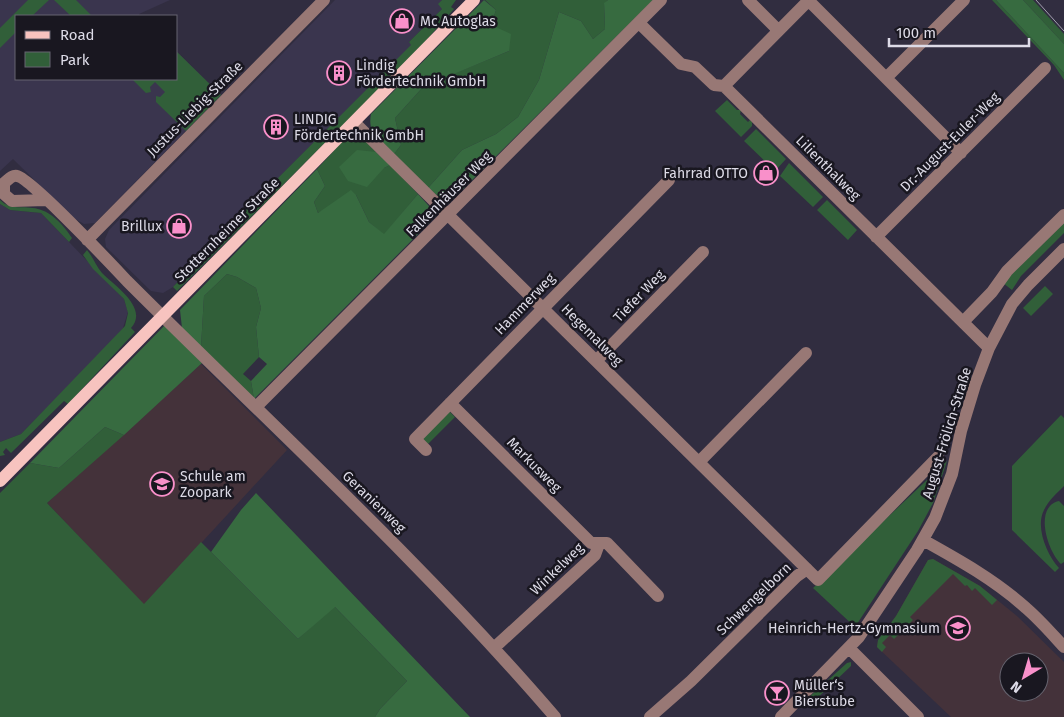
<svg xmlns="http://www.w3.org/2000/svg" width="1064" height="717" viewBox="0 0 1064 717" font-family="'Fira Sans',sans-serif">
<rect width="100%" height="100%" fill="#312d40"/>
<path fill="#3a354e" d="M0,0h170l-31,14 1,2h-124v63h160v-28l45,44 -126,128 -11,1 -12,-7 -59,-58 -13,12z
M335,0h107l-3,4 4,4 -34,34 3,3 -173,172 -66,70 -10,6 -12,-2 -45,-44 -1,-8 4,-9z
M0,204l10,6 31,3 83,86 4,13 -6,19 -101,103 -21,8z"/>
<path fill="#44323a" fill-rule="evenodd" d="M201,364l86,86 -143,155 -97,-102z
M933,559l47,27 37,30 47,46v55h-113l-74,-70 1,-7 18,-24 32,-56zM1009,662h30v30h-30z"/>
<path fill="#315f39" d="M28,0h21l-17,16h-16v16l-16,16v-20z
M54,0h22l16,16h-21z
M442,0h14l-5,7 3,2 -40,45 -237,237 -4,-4 66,-70 172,-172 -2,-3 33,-33 -4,-5z
M485,0h123l-4,4 1,25 -12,10 -12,-18 -22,-9 -20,68 -21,37 -22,17 -34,16 -34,38 -34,-34 7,-9 -6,-27 28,-31 19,1 11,-14 56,-23 -18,-26 5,-15z
M992,0h4l68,73v7l-10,-15z
M1023,0h10l31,34v10z
M176,51l45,44 -35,36 -30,-29v-6l4,1 5,-5 -10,-10 -5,5 1,5 -5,1 -14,-14h44z
M727,100l10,10h4l-1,4 8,8 2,-2 2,2v4l-11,11 -26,-26z
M756,129l30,30 -11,12 -31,-30z
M344,140l22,1 10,11 -8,1 16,15 6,-3 28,29 -34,41 -15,-13 -13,-27 -38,18 -4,-11 11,-16 -8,-17z
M789,163l34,34 -10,10 -33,-31z
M0,200c11,11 24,5 38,9 14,3 27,18 34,29l-3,4 -28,-29 -31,-3 -10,-6z
M827,200l30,30 -9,10 -31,-30z
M1064,223v10l-43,43 -9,14 -9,-7z
M87,250c6,7 9,16 15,23 13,13 47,35 29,55l4,4 -67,72 -4,-3 -53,52 -5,-5 -3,4 2,3 -5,1v-14l21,-8 104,-108 3,-13 -4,-14 -31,-30 -10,-14z
M227,274l10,3 19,11 5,20 -5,19 3,30 -16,17 8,7 3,18 -53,-52 3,-51z
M1045,286l8,8 -22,22 -8,-8z
M449,411l6,6 -27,27 -6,-6z
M1061,415l3,3v68c-7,7 -16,15 -20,24 -9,17 3,45 15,58l-4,4 -43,-42v-64z
M105,427l19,8 -77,68 97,101 57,-62 97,97 36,-33 73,75 -27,28 -5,8h-375v-224l30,-30 29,5z
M947,461l-14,42 -15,28 -63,96 -42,-39z
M1059,501l5,5v56l-3,2c-13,-12 -28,-57 -2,-63z
M933,559l47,27 17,14 -5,5 -17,-17 -3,3 -5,-6 -2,1 -12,-12 -43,43 3,3 -19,19 -4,-4 -8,8 4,4 -4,5 -5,-5 1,-7 18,-24 32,-56z
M851,662v4l-39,37 -4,-5 39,-35z"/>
<path fill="#376b40" d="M484,0l12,10 -5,15 20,9 -2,17 -55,23 -12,14 -19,-1 -28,31 6,27 -7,9c-14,-13 -27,-20 -23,-40z
M608,0h45l-205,204 -20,-16 34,-38 34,-16 22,-17 21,-37 20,-68 22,9 12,18 12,-10 -1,-26z
M996,0h27l41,44v29z
M357,150l19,2 14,13 -6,3 -17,19 -19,-6 -9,-14z
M317,169l8,17 -11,16 4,11 33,-23 5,5 13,27 15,12 34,-40 19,21 -183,184 -3,-18 16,-17 -8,-7 -3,-30 5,-19 -5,-20 -19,-11 -10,-3 -23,22 -3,51 -19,-19 -2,-18z
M165,325l37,38 -78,72 -19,-8 -46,41 -29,-5z
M256,493l214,224h-95l5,-8 27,-28 -72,-74 -37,32 -87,-87 30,-42z"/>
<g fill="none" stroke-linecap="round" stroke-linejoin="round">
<path stroke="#987875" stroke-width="12" d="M748,0l30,30
M809,1l152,152
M639,23l42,41 14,3 19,18 10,1 265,262
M886,78l78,-78
M724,86l85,-86
M355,123l463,457 120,-123
M46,200l-34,1 -8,-7v-11c4,-3 8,-8 13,-7 12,1 96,90 110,105 144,144 295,281 428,436
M876,237l169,-169
M87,240l237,-240
M963,322l29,-30 15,-21 57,-56
M596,361l107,-109
M450,403l141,140h16l51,53
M256,407l405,-407
M426,450l-11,-11 254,-259
M699,462l107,-109
M923,540c36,20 72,40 103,68 14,12 26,26 38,39
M495,647l100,-92 4,-11
M849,648l69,69
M650,717l41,-36 106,-105 10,-7
M781,717l78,-80 58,-87 18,-32 17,-44 9,-43 14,-46 14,-37 23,-44 16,-19 36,-36"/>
<path stroke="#f7c3bf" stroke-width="12" d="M0,481l474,-481"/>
<path stroke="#a29fae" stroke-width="1" d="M1036,0l28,31"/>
</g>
<defs>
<g id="shop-ring" transform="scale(1.25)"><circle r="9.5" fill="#191720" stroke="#f990ca" stroke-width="1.5"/><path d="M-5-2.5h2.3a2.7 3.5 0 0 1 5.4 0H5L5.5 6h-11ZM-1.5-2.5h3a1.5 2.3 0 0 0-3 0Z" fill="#f990ca"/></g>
<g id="building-ring" transform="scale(1.25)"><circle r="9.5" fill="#191720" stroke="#f990ca" stroke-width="1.5"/><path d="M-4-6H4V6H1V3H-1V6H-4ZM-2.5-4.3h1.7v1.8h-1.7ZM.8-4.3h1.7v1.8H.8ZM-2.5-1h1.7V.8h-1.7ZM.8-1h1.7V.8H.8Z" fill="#f990ca"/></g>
<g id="school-ring" transform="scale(1.25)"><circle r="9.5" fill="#191720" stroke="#f990ca" stroke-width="1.5"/><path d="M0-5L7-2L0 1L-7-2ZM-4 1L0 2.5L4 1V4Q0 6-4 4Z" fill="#f990ca"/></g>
<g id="bar-ring" transform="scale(1.25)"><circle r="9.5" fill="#191720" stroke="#f990ca" stroke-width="1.5"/><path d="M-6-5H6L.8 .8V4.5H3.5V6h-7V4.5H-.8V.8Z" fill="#f990ca"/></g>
</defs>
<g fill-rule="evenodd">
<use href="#shop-ring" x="402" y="21"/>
<use href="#building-ring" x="339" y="73"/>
<use href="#building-ring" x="276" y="127"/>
<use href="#shop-ring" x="766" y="173"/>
<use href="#shop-ring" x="179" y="226"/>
<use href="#school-ring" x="162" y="484"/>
<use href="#school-ring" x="958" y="628"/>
<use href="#bar-ring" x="777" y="693"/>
</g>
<g text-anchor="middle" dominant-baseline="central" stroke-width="5" stroke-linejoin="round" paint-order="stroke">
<g font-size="14" fill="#dddbe7" stroke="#191720" text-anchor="start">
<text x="420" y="21">Mc Autoglas</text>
<text x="356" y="65">Lindig<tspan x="356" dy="16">Fördertechnik GmbH</tspan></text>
<text x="294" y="119">LINDIG<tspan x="294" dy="16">Fördertechnik GmbH</tspan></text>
<text x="748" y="173" text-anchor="end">Fahrrad OTTO</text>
<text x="162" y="226" text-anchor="end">Brillux</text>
<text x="180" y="476">Schule am<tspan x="180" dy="16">Zoopark</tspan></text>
<text x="940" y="628" text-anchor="end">Heinrich-Hertz-Gymnasium</text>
<text x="794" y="685">Müller‘s<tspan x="794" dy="16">Bierstube</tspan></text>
</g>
<g font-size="14" fill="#dddbe7" stroke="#191720">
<text transform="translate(195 109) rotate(-45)">Justus-Liebig-Straße</text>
<text transform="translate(950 142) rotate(-45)">Dr.-August-Euler-Weg</text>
<text transform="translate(828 168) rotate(45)">Lilienthalweg</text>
<text transform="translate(449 194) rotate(-45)">Falkenhäuser Weg</text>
<text transform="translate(227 230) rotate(-45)">Stotternheimer Straße</text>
<text transform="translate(639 296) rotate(-46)">Tiefer Weg</text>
<text transform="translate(525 304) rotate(-46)">Hammerweg</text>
<text transform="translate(592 335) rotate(45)">Hegemalweg</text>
<text transform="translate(947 433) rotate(-73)">August-Frölich-Straße</text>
<text transform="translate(534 465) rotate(45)">Markusweg</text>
<text transform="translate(374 502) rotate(44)">Geranienweg</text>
<text transform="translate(557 569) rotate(-44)">Winkelweg</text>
<text transform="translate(754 599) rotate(-44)">Schwengelborn</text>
</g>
</g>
<rect x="15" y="15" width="162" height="65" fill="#191720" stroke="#676570"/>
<rect x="25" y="31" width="25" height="8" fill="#f7c3bf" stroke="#676570"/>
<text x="60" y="40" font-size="15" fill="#dddbe7">Road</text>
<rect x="25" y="52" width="25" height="15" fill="#315f39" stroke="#676570"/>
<text x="60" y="65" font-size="15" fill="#dddbe7">Park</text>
<g transform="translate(1024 677) rotate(218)"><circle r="24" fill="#191720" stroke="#676570"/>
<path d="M0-4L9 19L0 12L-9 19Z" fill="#f990ca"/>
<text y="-8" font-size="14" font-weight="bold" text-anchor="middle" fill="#dddbe7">N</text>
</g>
<path d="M889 38v8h140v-8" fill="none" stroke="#dddbe7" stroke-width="2.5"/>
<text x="896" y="38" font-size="15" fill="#dddbe7" stroke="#191720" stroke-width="4" paint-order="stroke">100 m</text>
</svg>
